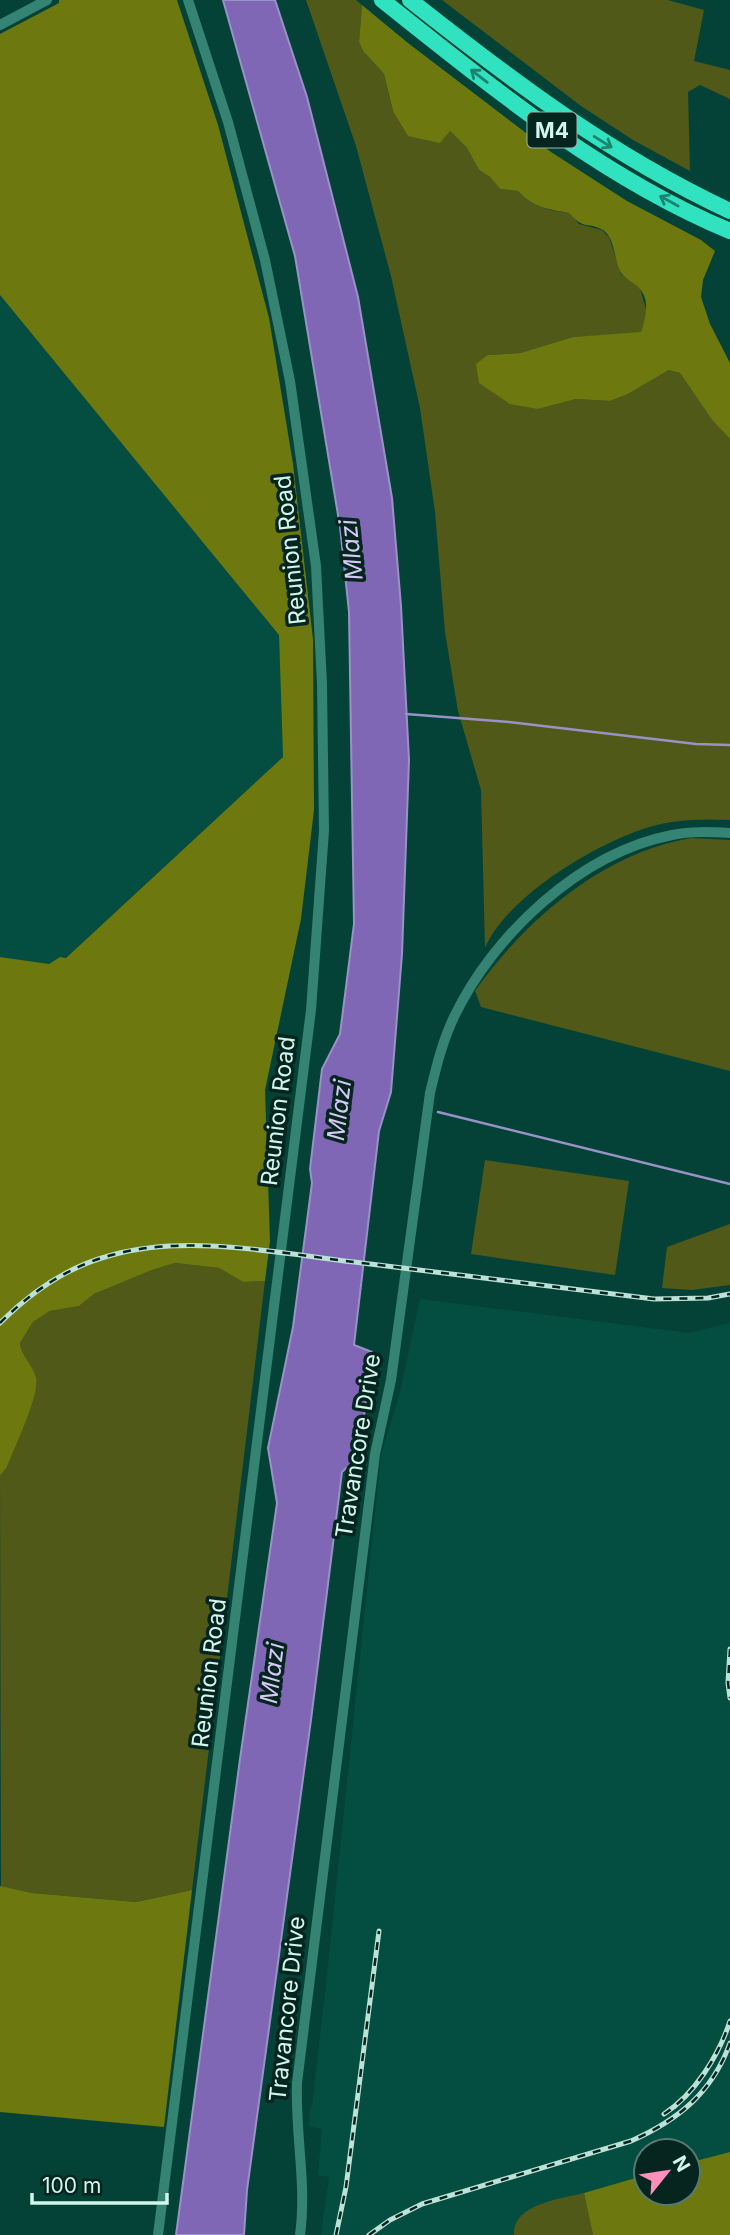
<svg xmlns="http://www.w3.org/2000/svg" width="730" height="2235" viewBox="0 0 730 2235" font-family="Inter,sans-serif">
<rect width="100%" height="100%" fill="#044237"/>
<path fill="#044e41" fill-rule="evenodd" d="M0,295l279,340 4,122 -217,201 -6,-1 -11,7 -49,-7z
M420,1299l269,34 41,-10v912h-409l8,-58 -11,-2 4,-46 -13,-3 1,-17 2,-3 14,-121 55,-530 19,-62zM646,2151h42v42h-42z"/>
<path fill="#515918" d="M306,0h50l6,5 -3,37 4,9 21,23 9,37 57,20 17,17 12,22 11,7 10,12 18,2c15,17 30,19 52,22l9,11 23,6 7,7 12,37 19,14 7,25 -6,20 -68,4 -53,16 -32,2 50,54 38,-10 34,2 18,-7 41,-24 11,3 32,47 18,19v381c-23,-1 -46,-1 -69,4 -55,12 -154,71 -176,124l-4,-158 -23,-79 -13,-79 -10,-120 -15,-104 -29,-132 -35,-130z
M442,0h226l36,10 -10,51 36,9v29l-30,-14 -12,7 2,79 -57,-31 -52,-34z
M691,838l39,2v231l-249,-64 -6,-16c51,-72 128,-138 216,-153z
M485,1160l144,21 -14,94 -144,-21z
M730,1224v61l-38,5 -30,-2 5,-41z
M175,1263l44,5 24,14 22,-1 -73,609 -56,12 -104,-9 -31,-6 -1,-411 7,-9 26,-97 -12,-17 -1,-10 13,-21 17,-11 29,-5 15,-12 58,-24z
M584,2193l9,42h-79c-1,-31 46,-36 70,-42z"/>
<path fill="#6d780e" d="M59,0h118l41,125 51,193 24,146 20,175 1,171 -13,109 -36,171 5,151 -5,40 -22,1 -24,-14 -44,-5 -23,7 -58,24 -15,12 -29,5 -17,11 -13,21c1,14 13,21 16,35 4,17 -22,70 -29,89l-7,9v-519l49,7 11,-7 6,1 217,-201 -4,-122 -279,-340v-261l59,-31z
M362,5l46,38 143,109 76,49 74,39 14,11 -12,29 -2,17 9,27 20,39v76l-18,-19 -32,-47 -11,-3 -41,24 -18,7 -34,-2 -38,10 -28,-5 -31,-21 -3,-19 12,-9 32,-2 53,-16 68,-5c5,-15 10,-34 -4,-46 -6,-5 -14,-9 -17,-15 -6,-12 -5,-33 -17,-41 -16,-9 -18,1 -34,-17 -21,-4 -36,-5 -51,-22l-18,-2 -10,-12 -11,-7 -12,-22 -17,-17 -10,12 -32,-7 -15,-25 -9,-37 -21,-23 -4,-9z
M0,1886l32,7 104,9 56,-12 -28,237 -164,-15z
M730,2152v83h-137l-9,-42 62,-18v18h42v-30z"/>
<path fill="#7f67b6" stroke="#9892c6" stroke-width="2" d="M223,0h52l32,97 51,200 34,201 9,108 8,154 -7,194 -11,138 -12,39 -25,214 18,7 -13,104 -17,16 -31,248 -64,470 -3,45h-68l64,-476 37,-256 -9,-55 25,-121 19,-144 -2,-14 12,-100 18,-35 14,-110 -5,-312 -9,-85 -45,-271z"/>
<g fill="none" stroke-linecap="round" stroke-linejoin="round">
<path stroke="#9892c6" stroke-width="2.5" d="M406,714l103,8 187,22 34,1
M438,1112l292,72"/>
<path stroke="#358372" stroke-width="10" d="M0,25l47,-25
M158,2235l153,-1225 13,-179 -2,-147 -6,-118 -26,-185 -25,-121 -37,-138 -40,-122
M300,2235c7,-51 -5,-101 -3,-152l78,-629 16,-74 39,-287c6,-25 12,-51 24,-76 39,-82 126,-164 218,-182 19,-4 39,-3 58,-2"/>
<path stroke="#31e2c1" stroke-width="16" d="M382,0c107,85 220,178 348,231
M410,0c101,80 202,156 320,211"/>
<g stroke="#bce2d8" stroke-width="5">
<path id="rail" d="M0,1323c31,-31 69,-57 112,-68 75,-21 166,-2 242,7 100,12 200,25 300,37l54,-1 22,-4
M730,1649l-2,34 2,15
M664,2114c31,-20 55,-59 66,-93
M336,2235l10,-48 33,-256
M369,2235l21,-15 32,-16 209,-63c47,-21 81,-48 99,-98"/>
</g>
<use href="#rail" stroke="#06251f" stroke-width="2.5" stroke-dasharray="8" stroke-linecap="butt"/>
</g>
<defs><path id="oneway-shaft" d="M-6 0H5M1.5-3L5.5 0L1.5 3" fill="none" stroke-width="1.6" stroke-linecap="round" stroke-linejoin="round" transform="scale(1.75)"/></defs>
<g stroke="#1c8470">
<use href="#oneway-shaft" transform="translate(479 76) rotate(-142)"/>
<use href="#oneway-shaft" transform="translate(603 142) rotate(32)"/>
<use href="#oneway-shaft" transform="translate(669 201) rotate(-151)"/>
</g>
<g text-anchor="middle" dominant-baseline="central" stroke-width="7" stroke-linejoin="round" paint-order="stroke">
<rect fill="#06251f" stroke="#96b7ae" stroke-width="2" x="527.5" y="112.5" width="49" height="35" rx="5"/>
<g font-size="21" font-weight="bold" fill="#d3f6ec">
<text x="552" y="130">M4</text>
</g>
<g font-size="23" fill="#d3f6ec" stroke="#06251f">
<text transform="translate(290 550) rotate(-96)">Reunion Road</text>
<text transform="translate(278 1111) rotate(-83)">Reunion Road</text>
<text transform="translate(358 1446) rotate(-81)">Travancore Drive</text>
<text transform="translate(209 1673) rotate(-83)">Reunion Road</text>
<text transform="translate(287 2009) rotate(-84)">Travancore Drive</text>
</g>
<g font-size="24" font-style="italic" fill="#d5caf6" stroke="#06251f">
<text transform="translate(351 550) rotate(-96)">Mlazi</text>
<text transform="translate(339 1110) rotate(-83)">Mlazi</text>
<text transform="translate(272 1673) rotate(-83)">Mlazi</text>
</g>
</g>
<g transform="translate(667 2172) rotate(60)"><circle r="33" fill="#06251f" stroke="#587971" stroke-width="2"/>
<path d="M0-5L12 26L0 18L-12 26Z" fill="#ff8eba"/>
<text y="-10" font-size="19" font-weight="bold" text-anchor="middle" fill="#d3f6ec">N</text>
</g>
<path d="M32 2193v10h135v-10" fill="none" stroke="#d3f6ec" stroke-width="3.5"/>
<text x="42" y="2193" font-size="21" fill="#d3f6ec" stroke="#06251f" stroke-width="5" paint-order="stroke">100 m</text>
</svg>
